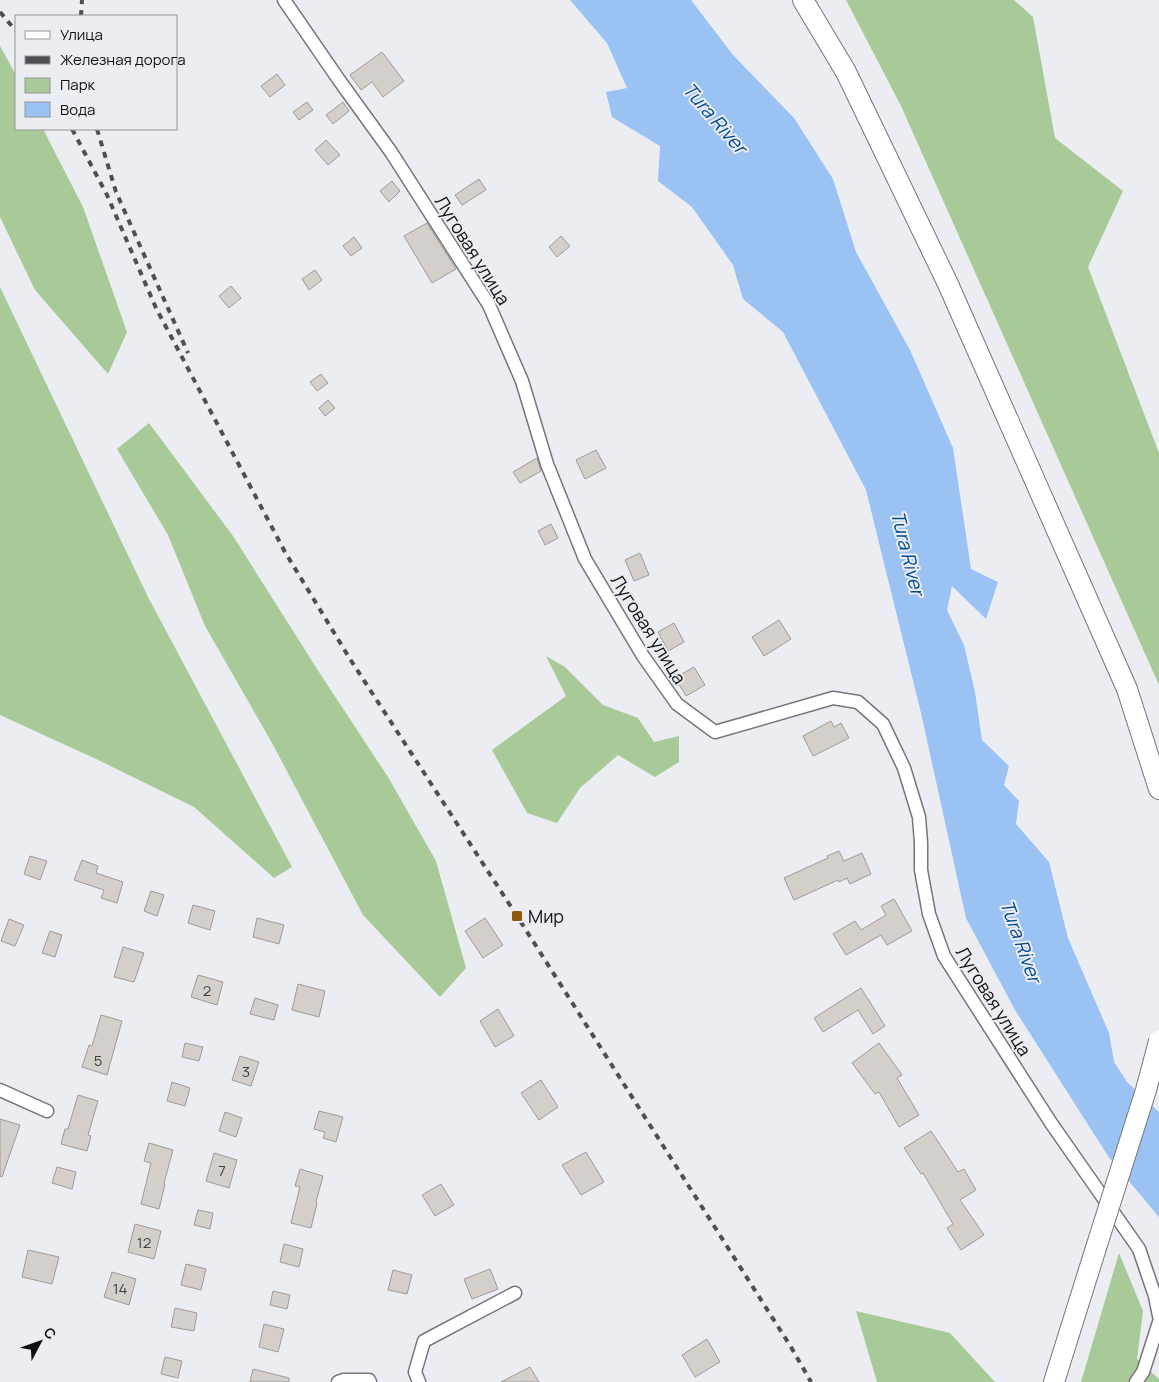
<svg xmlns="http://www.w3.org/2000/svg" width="1159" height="1382" viewBox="0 0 1159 1382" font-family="Manrope,sans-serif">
<rect width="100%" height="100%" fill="#ebedf2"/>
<path fill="#a8ca99" d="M846,0h168l19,17 22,121 68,53 -35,76 71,186v232l-258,-579z
M0,46l16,29v54h27l40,78 44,125 -19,42 -73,-84 -35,-73z
M0,287l148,310 144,270 -18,11 -80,-71 -98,-48 -96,-44z
M149,423l84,113 86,136 69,105 48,84 30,107 -26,29 -77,-82 -91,-172 -67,-117 -37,-91 -51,-86z
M546,656l19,11 38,38 35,13 16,24 25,-6v26l-24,15 -37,-22 -38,33 -23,35 -30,-10 -35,-63 74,-54z
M1119,1253l24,58 -6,48 22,20v3h-78z
M856,1311l94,22 45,49h-118z"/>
<path fill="#9ac2f3" d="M570,0h121l42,55 61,63 39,61 23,73 54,98 43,98 18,121 27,13 -12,37 -34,-33 -5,24 17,35 11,47 7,48 27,26 -5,19 15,16 -3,23 33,38 19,76 41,95 5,29 13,20 32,30v105l-51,-61 -93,-146 -49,-92 -45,-205 -55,-223 -83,-158 -40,-33 -10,-34 -41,-58 -34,-26 2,-35 -48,-29 -6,-25 21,-4 -20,-45z"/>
<path fill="#d5cfcc" stroke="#9f9a97" d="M382,52l22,29 -21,16 -11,-15 -11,8 -11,-15z
M277,74l8,11 -15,12 -9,-11z
M307,102l6,8 -14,10 -6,-8z
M343,102l6,9 -16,13 -7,-9z
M326,140l14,15 -12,10 -13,-15z
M479,179l7,11 -24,15 -7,-10z
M392,181l8,10 -11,11 -9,-11z
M427,223l29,46 -24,14 -28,-47z
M561,236l9,10 -13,11 -8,-10z
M354,237l8,11 -11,8 -8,-10z
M315,270l7,10 -13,10 -7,-11z
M231,286l10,12 -12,10 -10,-12z
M321,374l7,9 -11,8 -7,-9z
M328,400l7,8 -10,8 -6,-8z
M596,450l10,18 -21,11 -9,-19z
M537,458l4,13 -21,12 -7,-11z
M551,524l7,14 -13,7 -7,-14z
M640,553l9,22 -15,6 -9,-21z
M779,620l12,19 -27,17 -12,-19z
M674,623l10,19 -16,9 -10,-19z
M694,667l11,18 -19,11 -11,-18z
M831,721l3,6 7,-4 8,15 -36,18 -10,-20z
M839,851l5,10 18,-8 9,21 -21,10 -3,-6 -8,4 -1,-2 -44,20 -10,-22 44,-20 -1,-2z
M30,856l17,5 -7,19 -16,-6z
M82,860l16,6 -2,7 27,9 -6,21 -16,-5 3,-8 -30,-10z
M151,891l13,4 -7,21 -13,-5z
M894,899l18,32 -25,14 -6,-10 -35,20 -13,-21 22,-13 6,9 25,-15 -5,-9z
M193,905l22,6 -5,19 -22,-7z
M257,918l27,7 -5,19 -26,-7z
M485,918l18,27 -20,13 -18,-27z
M9,919l15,6 -9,21 -14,-5z
M50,931l12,4 -7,22 -13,-4z
M123,947l21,6 -10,29 -20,-5z
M198,975l25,7 -6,23 -26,-8z
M298,984l27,7 -6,26 -27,-7z
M861,988l24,38 -12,8 -15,-24 -35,22 -9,-14z
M255,998l23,7 -4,15 -24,-6z
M498,1009l16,27 -19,11 -15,-26z
M101,1015l21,6 -15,54 -25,-8 7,-22 3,1z
M185,1043l18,4 -4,14 -17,-4z
M879,1043l23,32 -5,3 22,37 -20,12 -20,-35 -4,2 -23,-31z
M240,1056l19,6 -8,24 -19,-6z
M541,1080l17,27 -19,13 -18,-27z
M172,1082l18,6 -5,18 -18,-5z
M78,1095l20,6 -10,34 3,1 -4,15 -26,-7 4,-15h3z
M319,1111l24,6 -7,25 -13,-4 2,-6 -11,-3z
M225,1112l17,6 -6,19 -17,-6z
M0,1119l20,6 -18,52 -2,-1z
M931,1131l27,41 6,-3 12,21 -16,10 24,35 -23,15 -14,-22 6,-4 -30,-51 -2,1 -17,-26z
M149,1143l24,7 -9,33 1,1 -6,25 -18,-5 10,-41 -7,-2z
M586,1152l18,30 -23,13 -19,-30z
M214,1153l23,7 -8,28 -23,-7z
M57,1167l19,5 -4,17 -20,-6z
M300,1169l23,7 -7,26 1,1 -6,25 -20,-5 9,-36 -5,-1z
M441,1184l13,21 -19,11 -13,-21z
M198,1210l15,3 -3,16 -16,-4z
M135,1224l26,7 -7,28 -26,-7z
M284,1244l19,5 -4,18 -19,-5z
M28,1250l31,7 -7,27 -30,-7z
M186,1264l20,5 -5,21 -20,-5z
M490,1269l8,20 -26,10 -8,-20z
M393,1270l19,5 -5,19 -19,-4z
M112,1272l24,7 -7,26 -25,-8z
M273,1291l17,4 -3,14 -17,-4z
M175,1308l22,5 -3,18 -23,-4z
M264,1324l20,5 -6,23 -19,-5z
M707,1339l13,23 -25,15 -13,-22z
M165,1357l17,4 -4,17 -17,-4z
M530,1367l9,15h-38z
M253,1369l36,9v4h-39z"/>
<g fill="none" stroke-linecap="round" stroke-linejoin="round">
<g stroke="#75767b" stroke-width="15">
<path id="minor" d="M284,0l55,80 52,72 98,153 33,76 25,83 38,95 58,97 34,48 38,28 118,-34 25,4 25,22 21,44 15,49 2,26v27l8,44 15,42 107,167 88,126 16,47 4,20
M0,1090l47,21
M338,1382l5,-2h26l1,2
M419,1382l-4,-10 9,-31 91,-48
M1136,1382l7,-10 16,-50"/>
</g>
<g stroke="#75767b" stroke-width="22">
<path id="primary" d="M803,0l43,72 102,212 179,405 32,100
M1054,1382l41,-131"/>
</g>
<use href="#minor" stroke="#fff" stroke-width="12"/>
<use href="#primary" stroke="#fff" stroke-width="20"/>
<path stroke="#4e4f52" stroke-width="4" stroke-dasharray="6 6" stroke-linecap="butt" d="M0,12l16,19
M81,16l1,-16
M72,129l35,66 49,113 129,244 65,107 167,257 274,431 20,35
M97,129l19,63 72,161"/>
<g stroke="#75767b" stroke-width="22" stroke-linecap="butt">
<path id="primary-bridge" d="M1095,1251l51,-161 13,-49"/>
</g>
<use href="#primary-bridge" stroke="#fff" stroke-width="20"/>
</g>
<rect fill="#8e5a0b" stroke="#ebedf2" stroke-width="2" x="511" y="910" width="12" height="12" rx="2.5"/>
<g text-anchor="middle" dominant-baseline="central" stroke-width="4" stroke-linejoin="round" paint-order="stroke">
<g font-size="15" fill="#404040">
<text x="207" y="990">2</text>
<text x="98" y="1060">5</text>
<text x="246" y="1071">3</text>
<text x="222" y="1170">7</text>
<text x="144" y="1242">12</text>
<text x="120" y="1288">14</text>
</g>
<g font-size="18" fill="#0f1012" stroke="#ebedf2">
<text transform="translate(473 250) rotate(58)">Луговая улица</text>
<text transform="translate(649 629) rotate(58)">Луговая улица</text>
<text transform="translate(994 1001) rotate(58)">Луговая улица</text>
</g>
<g font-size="18" fill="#0f1012" stroke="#ebedf2" text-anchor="start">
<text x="528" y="916">Мир</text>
</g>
<g font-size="19" font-style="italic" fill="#004b92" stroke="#ebedf2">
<text transform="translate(715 118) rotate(49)">Tura River</text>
<text transform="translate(908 553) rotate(76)">Tura River</text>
<text transform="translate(1021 941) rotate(70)">Tura River</text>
</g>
</g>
<rect x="15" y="15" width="162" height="115" fill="#ebedf2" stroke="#939598"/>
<rect x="25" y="31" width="25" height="8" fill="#ffffff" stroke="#939598"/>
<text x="60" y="40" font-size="15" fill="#0f1012">Улица</text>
<rect x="25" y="56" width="25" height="8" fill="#4e4f52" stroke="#939598"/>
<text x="60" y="65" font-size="15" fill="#0f1012">Железная дорога</text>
<rect x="25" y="78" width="25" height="15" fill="#a8ca99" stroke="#939598"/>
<text x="60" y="90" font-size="15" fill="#0f1012">Парк</text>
<rect x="25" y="102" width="25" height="15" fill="#9ac2f3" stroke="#939598"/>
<text x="60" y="115" font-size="15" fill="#0f1012">Вода</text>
<g transform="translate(40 1342) rotate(49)" stroke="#ebedf2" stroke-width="4" paint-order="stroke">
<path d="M0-4L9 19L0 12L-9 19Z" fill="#0f1012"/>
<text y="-8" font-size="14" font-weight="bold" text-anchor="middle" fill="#0f1012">С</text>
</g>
</svg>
